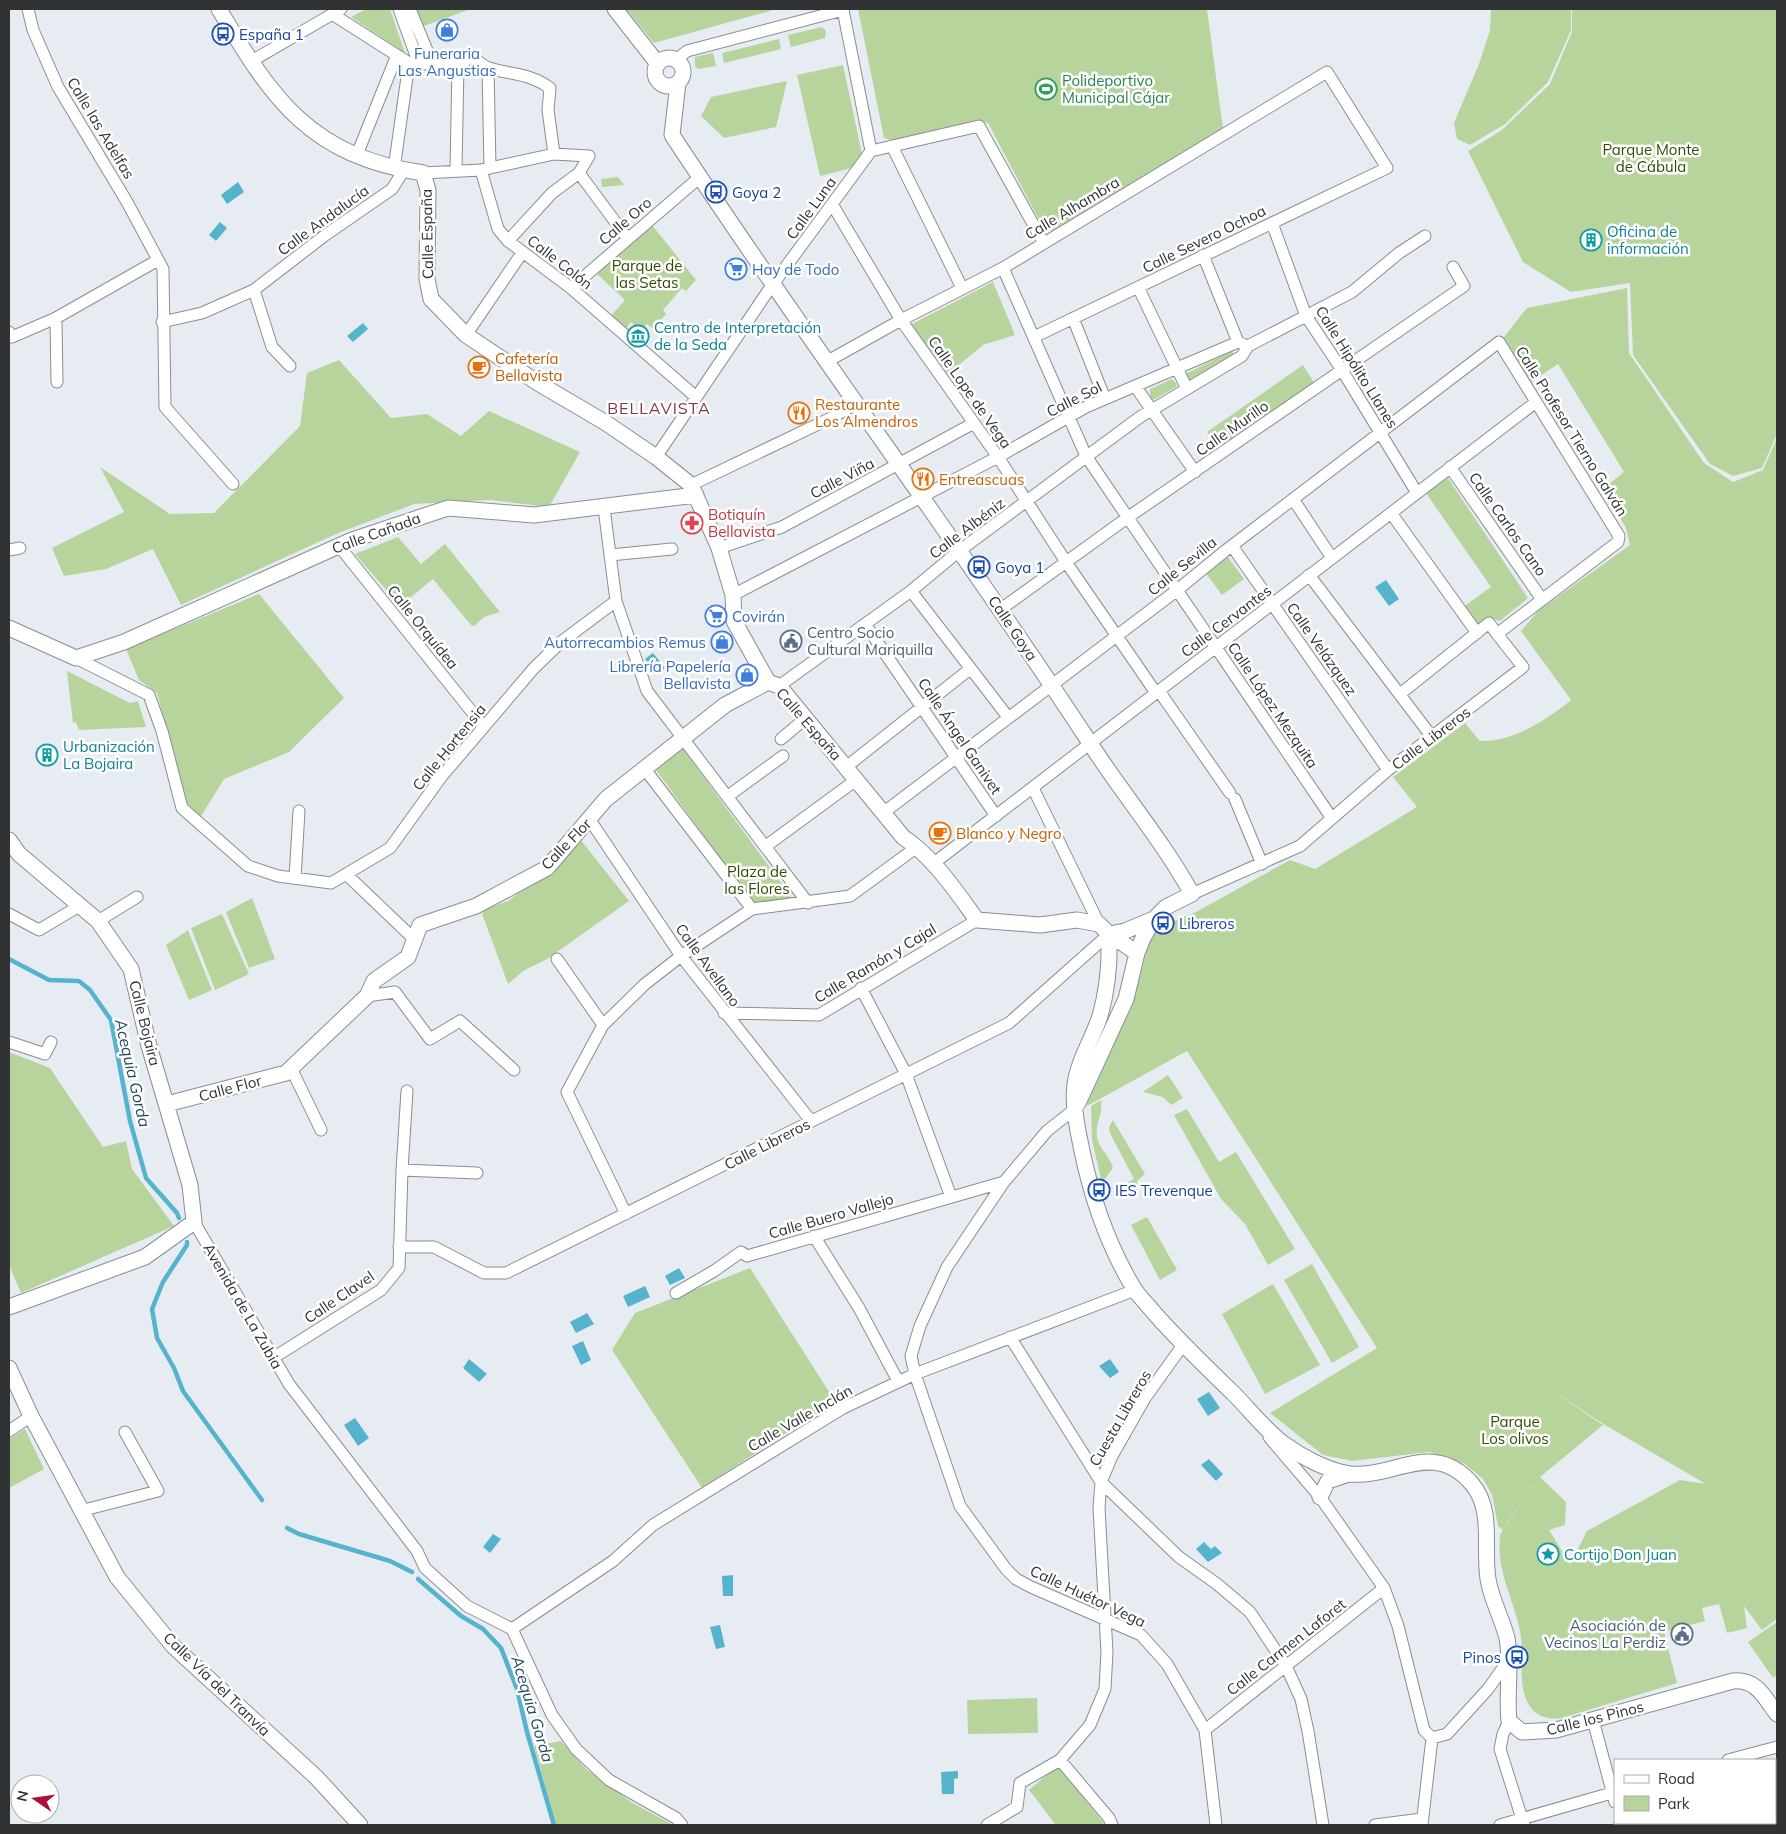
<svg xmlns="http://www.w3.org/2000/svg" width="1786" height="1834" viewBox="0 0 1786 1834" font-family="Mulish,sans-serif">
<rect width="100%" height="100%" fill="#e7ecf3"/>
<path fill="#b8d49d" fill-rule="evenodd" d="M366,9h24l15,44 -54,-36z
M414,9h57l-50,18z
M626,9h151l-123,34z
M858,9h349l16,120 -172,102h-6l-57,-108 -8,-1 -87,19 -9,-3z
M1491,9h80v21l-23,52 -43,42 -35,21 -13,-6 -3,-16 25,-59 11,-34z
M1572,9h205v425l-15,34 -29,8 -23,-12 -77,-109 -3,-72 -59,9 -48,-30 -55,-111 34,-21 48,-46 22,-52z
M822,27l4,4 -1,7 -34,9 -3,-12z
M779,39l2,10 -57,14 -2,-10z
M713,53l3,13 -17,3 -4,-2v-10z
M843,65l19,89 -11,14 -31,8 -23,-101z
M787,81l-11,46 -52,11 -23,-22 10,-19z
M618,177l6,8 -22,2 -1,-8z
M652,225l44,55 -10,11 -4,-3 -19,22 3,4 -13,15 -6,-5 -6,7 -10,-9 -7,9 -15,-13 16,-18 -29,-27z
M993,282l22,53 -32,10 -35,29 -38,-49z
M1627,288l2,65 75,110 29,19 30,-12 14,-32v1181l-15,11 -18,-24 3,22 -20,5 -8,-29 -17,4 3,13 -41,11 13,51 -115,35c-13,2 -26,-1 -33,-13 -12,-20 -5,-46 -8,-68 -5,-34 -25,-64 -21,-100 0,-7 33,-48 39,-59l-36,52 -5,-4 -6,-31 -9,-16 -18,-15 -36,-12 -77,9 -29,-6 -53,-42 107,-65 -190,-297 -100,55 2,-14 42,-83 21,-79 44,-18 94,-52 25,9 102,-62 -24,-30 72,-54 15,18c34,1 66,-21 91,-41l-50,-69 17,-20 92,-66 -4,-17 -23,-39 21,-17 -66,-108 -27,18 -28,-44 24,-30zM1547,1387l58,38 101,59 -26,-4 -93,51 -17,33 -21,-34 16,-5 1,-23 -26,-25 63,-52z
M1232,351l2,4 -44,25 -4,-1 1,-6z
M339,360l52,58 36,-4 34,22 28,-25 91,41 -31,55 -59,-7 -76,4 -78,30 -155,71 -28,-56 -47,20 -42,7 -12,-28 72,-36 -24,-45 70,47 44,-1 86,-87 7,-53z
M1303,365l12,19 -97,64 -11,-16z
M1172,379l5,5 -1,3 -23,13 -3,-3v-8z
M1448,478l80,120 -28,23 -10,-3 -14,6 -13,-17 28,-20 -65,-94z
M398,537l23,27 24,-20 55,68 -16,5 -10,9 -3,-1 -38,-46 -33,27 -45,-52z
M1227,556l17,23 -22,16 -17,-23z
M259,594l85,104 -55,54 -65,27 -24,39 -15,-17 -28,-108 -18,-13 -13,-31z
M67,671l63,32 8,-2 8,26 -67,3 -3,-8 -3,1z
M681,746l109,149v6l-34,2 -4,-2 -99,-135z
M580,839l49,62 -82,58 -24,12 -15,13 -26,-70 4,-5 22,-8 61,-47z
M252,898l23,61 -26,9 -23,-56z
M222,914l27,60 -34,16 -24,-62z
M188,930l24,60 -23,10 -23,-55z
M9,1052l41,16 53,79 23,-6 6,28 42,57 -153,67 -12,-28z
M1168,1075l15,23 -12,7 -8,-8 -20,-5z
M1101,1100c2,16 -6,23 -4,36 1,12 13,20 16,32l-11,15 -10,-43 -1,-34z
M1187,1109l32,53 17,-10 59,97 -27,16 -23,-41 -24,-25 -47,-84z
M1113,1120l32,54 -8,7 1,9 -4,5 -7,-12 7,-4 -24,-46 -1,-6z
M1147,1217l30,53 -17,10 -29,-55z
M1312,1264l47,83 -27,16 -48,-83z
M750,1268l85,133 -133,87 -90,-138 23,-37z
M1273,1284l47,81 -55,29 -43,-80z
M25,1429l19,40 -35,19v-49z
M1777,1622v53l-4,3 -25,-36z
M1037,1698l1,35 -70,1 -1,-34z
M561,1741l25,28 45,33 42,23h-117l-22,-79z
M1058,1765l47,60h-49l-27,-35z"/>
<path fill="#56b3cc" d="M238,182l6,10 -17,12 -6,-9z
M220,222l7,6 -11,13 -7,-6z
M363,323l5,6 -15,13 -6,-6z
M1386,580l13,19 -10,7 -14,-19z
M653,653l12,15 -8,6 -12,-15z
M679,1268l6,10 -15,7 -5,-9z
M645,1286l5,11 -22,10 -5,-11z
M587,1313l7,11 -18,9 -6,-11z
M583,1341l8,19 -10,5 -9,-19z
M469,1359l18,15 -8,8 -16,-14z
M1110,1359l9,13 -9,6 -11,-12z
M1209,1392l11,16 -12,8 -11,-17z
M355,1418l14,20 -11,8 -14,-21z
M1209,1459l14,15 -7,7 -15,-16z
M493,1534l8,5 -11,14 -7,-6z
M1204,1542l7,7 4,-3 7,7 -14,9 -12,-13z
M733,1575v21h-10l-1,-20z
M720,1625l5,22 -9,2 -6,-22z
M958,1771v7l-4,1v15h-12l-1,-22z"/>
<g fill="none" stroke-linecap="round" stroke-linejoin="round">
<path stroke="#56b3cc" stroke-width="4.5" d="M9,959l40,21 30,1 11,9 21,30 19,101 16,57 31,35 2,5
M187,1242v3l-24,37 -11,27 5,29 17,30 9,23 79,109
M287,1528l12,6 91,27 22,11
M418,1579l43,37 22,13 18,19 16,41 10,43 27,93"/>
<g stroke="#898e94" stroke-width="13">
<path id="street" d="M28,9l5,21 25,57 69,115 36,67 2,138 68,77
M399,9l20,55
M410,9l23,56
M332,14l77,49 49,2 14,-8c5,3 11,9 17,11 22,7 41,5 61,20l-2,22 6,44
M676,60l11,-9 156,-41 28,141
M250,62l91,-53
M488,68l2,100
M892,146l70,142
M871,151l108,-25 64,116
M356,157l41,-102
M394,169l15,-106
M456,170l2,-105
M481,170l17,59 10,12 63,47 125,109
M423,173l58,-3 73,-16 35,2 -10,17 -27,20 -44,48
M579,173l49,66
M832,204l69,116 97,137 68,105 90,131
M1272,223l34,93 36,54 75,123
M1203,255l35,87
M1003,268l83,188 245,361
M1138,287l49,102
M571,288l129,-111
M254,290l18,57 18,19
M56,318l1,64
M1073,318l32,81
M162,322l40,-9 52,-23 70,-54 68,-47 12,-19
M9,332l3,5 44,-19 102,-58
M466,335l56,-82
M828,361l73,-41 102,-52 324,-196 60,96 -353,169
M1135,386l60,86
M656,457l112,-166 103,-140
M1450,467l91,131
M691,485l140,-67 26,-15
M1293,499l39,59
M604,508l12,93 31,90 161,212
M1391,513l86,120
M339,546l145,181
M1232,546l156,224
M719,548l63,-21 192,-104
M9,550l11,-2
M610,555l62,-6
M1309,575l123,162
M911,591l97,126
M733,595l265,-138 88,-50 152,-65 10,4 104,-54 47,-39 26,-17
M1001,609l126,-91 337,-232 -11,-19
M865,624l131,192
M76,658l73,37 13,36 20,77 66,58 30,10 53,7 59,-35 52,-72 92,-108 27,-26 55,-41
M779,686l132,-95 48,-40 181,-134 102,-61 6,-10
M1159,691l71,102
M1400,694l89,-71 8,11
M781,739l25,-21
M846,767l124,-98
M644,768l108,141
M1033,788l66,136
M728,796l55,-40
M1235,799l27,65
M883,813l293,-222 49,-40 274,-209 120,194 -1,6 -121,92 26,33 -135,103 -88,76 -108,48
M590,820l91,136 130,165
M766,846l90,-66
M934,863l602,-461
M346,874l69,66
M295,878l4,-67
M9,914l30,16 42,-25
M98,921l39,-24
M557,959l46,66
M861,988l45,86 45,123
M367,996l28,-4 35,47 30,-18 54,49
M724,1013l95,2 158,-95
M9,1042l36,12 6,-12
M291,1068l30,62
M1075,1109l-28,22 -43,51 -57,85 -27,59 -9,30 4,18 45,132 46,63 10,10 15,8 110,48 26,29 38,66 11,95
M402,1170l5,-79
M626,1214l-59,-122 36,-67 42,-41 36,-28 71,-47 98,-13 67,-49
M194,1222l95,162 128,167 8,17 42,38 45,23 40,86 24,34 33,31 67,38 6,7
M814,1236l45,72 39,73
M399,1247h35l50,26h22l503,-250 100,-89
M676,1293l38,-22 27,-19 6,4 257,-74
M1010,1337l91,145 78,75 38,27 33,28 36,54 15,33 7,32 15,94
M273,1358l108,-68 18,-22 3,-98 75,3
M9,1431l22,-15
M1269,1437l51,60 64,91 14,38 26,104 8,8
M80,1511l78,-20 -33,-59
M512,1629l101,-68 40,-36 190,-117 72,-34 220,-84
M1593,1720l22,82
M1509,1721l-6,13 -3,15 24,76
M1205,1730l179,-142
M1432,1738l15,-4 41,-45 22,-31
M1060,1760l49,58 3,7
M1728,1760l49,-13
M1775,1809l2,-1
M1620,1823v2
M1691,1823v2
M987,1825l30,-18 3,-24 40,-23 30,-35 15,-36 2,-37 -8,-144 2,-26 11,-26 33,-58 38,-53
M1375,1825l47,-6
M1422,1825l10,-87
M1500,1825l115,-33
M1713,1825l9,-2"/>
</g>
<g stroke="#898e94" stroke-width="17">
<path id="secondary" d="M219,9c54,92 92,147 204,164l5,17 -1,89 4,20 35,36 72,48 68,40 50,34 35,28 28,63 14,47 1,26 34,61 11,4 124,151c31,21 52,53 74,83l63,5 37,-5 22,4 10,10 28,19
M615,9l43,55
M655 72a14 14 0 1 1 28 0a14 14 0 1 1-28 0Z
M678,83l-6,52c134,204 280,398 414,602 34,54 75,101 106,157l-26,13 -12,12 -29,12 -16,3
M9,628l67,30 48,-16 228,-102 96,-32 86,7 162,-20
M9,840l10,14 79,67 33,48 18,77 41,139 4,37 -49,35 -136,50
M1109,934c1,28 -1,54 -9,82 -7,22 -22,45 -25,68 -3,22 3,47 7,67 10,48 26,94 51,136 6,10 16,19 23,28 24,27 50,52 77,78 17,17 31,36 51,51 18,13 44,27 66,30 45,4 84,-35 122,10 22,26 11,63 16,95 3,20 14,39 19,59 5,28 -1,55 2,83l13,11 34,-2 177,-49c24,-2 31,16 44,33
M1078,1103l48,-104 11,-46 6,-15 11,-19
M167,1104l119,-31 81,-77 7,-15 34,-24 12,-32 56,-19 71,-38 59,-69 119,-94 43,-23
M9,1368l22,48 86,161 56,69 143,131 44,48
M1320,1497l8,-16 21,-7"/>
</g>
<use href="#street" stroke="#fff" stroke-width="11"/>
<use href="#secondary" stroke="#fff" stroke-width="15"/>
</g>
<defs>
<g id="shop-ring" transform="scale(1.125)"><circle r="9.5" fill="#fff" stroke="#3f7fe0" stroke-width="1.5"/><path d="M-5-2.5h2.3a2.7 3.5 0 0 1 5.4 0H5L5.5 6h-11ZM-1.5-2.5h3a1.5 2.3 0 0 0-3 0Z" fill="#3f7fe0"/></g>
<g id="bus-ring" transform="scale(1.125)"><circle r="9.5" fill="#fff" stroke="#1a4fb4" stroke-width="1.5"/><path d="M-5-6H5V4H4V6H2V4H-2V6H-4V4H-5ZM-3.5-4V0h7V-4ZM-3.5 1.2v1.5H-2V1.2ZM2 1.2v1.5H3.5V1.2Z" fill="#1a4fb4"/></g>
<g id="stadium-ring" transform="scale(1.125)"><circle r="9.5" fill="#fff" stroke="#2e9e5b" stroke-width="1.5"/><path d="M0-5a6.5 5 0 1 0 0 10a6.5 5 0 1 0 0-10ZM-3.5-1.8h7v3.6h-7Z" fill="#2e9e5b"/></g>
<g id="building-ring" transform="scale(1.125)"><circle r="9.5" fill="#fff" stroke="#0f9aa8" stroke-width="1.5"/><path d="M-4-6H4V6H1V3H-1V6H-4ZM-2.5-4.3h1.7v1.8h-1.7ZM.8-4.3h1.7v1.8H.8ZM-2.5-1h1.7V.8h-1.7ZM.8-1h1.7V.8H.8Z" fill="#0f9aa8"/></g>
<g id="supermarket-ring" transform="scale(1.125)"><circle r="9.5" fill="#fff" stroke="#3f7fe0" stroke-width="1.5"/><path d="M-6-5.5h2.5l.6 2H6L4.5 2H-2.5L-4.4-4H-6ZM-1.5 3.2a1.3 1.3 0 1 0 .1 0ZM3 3.2a1.3 1.3 0 1 0 .1 0Z" fill="#3f7fe0"/></g>
<g id="museum-ring" transform="scale(1.125)"><circle r="9.5" fill="#fff" stroke="#0f9aa8" stroke-width="1.5"/><path d="M0-6L6-3V-2H-6V-3ZM-5-1h2V3h-2ZM-1-1h2V3h-2ZM3-1h2V3H3ZM-6 4H6V6H-6Z" fill="#0f9aa8"/></g>
<g id="cafe-ring" transform="scale(1.125)"><circle r="9.5" fill="#fff" stroke="#e8710a" stroke-width="1.5"/><path d="M-5.5-4.5H6V0H3Q3 3.5 0 3.5H-2.5Q-5.5 3.5-5.5 0ZM3-3.2v2h1.7v-2ZM-6 4.5H4V6H-6Z" fill="#e8710a"/></g>
<g id="restaurant-ring" transform="scale(1.125)"><circle r="9.5" fill="#fff" stroke="#e8710a" stroke-width="1.5"/><path d="M-5-6h1v4h1v-4h1v4h1v-4h1v5L-1.5 .5V6h-2V.5L-5-1ZM5-6V6H3V1.5H1.5Q1.5-4 5-6Z" fill="#e8710a"/></g>
<g id="pharmacy-ring" transform="scale(1.125)"><circle r="9.5" fill="#fff" stroke="#e0444e" stroke-width="1.5"/><path d="M-2-6h4v4h4v4h-4v4h-4v-4h-4v-4h4Z" fill="#e0444e"/></g>
<g id="civic-ring" transform="scale(1.125)"><circle r="9.5" fill="#fff" stroke="#5c6f8a" stroke-width="1.5"/><path d="M-.6-6.5H3V-4.5H.6V-3L4-1V1h2V6H-6V1h2V-1L-.6-3ZM-1.2 2.5V6h2.4V2.5Z" fill="#5c6f8a"/></g>
<g id="sight-ring" transform="scale(1.125)"><circle r="9.5" fill="#fff" stroke="#0f9aa8" stroke-width="1.5"/><path d="M0-6L1.8-2.2L6-1.7L2.9 1.2L3.7 5.4L0 3.3L-3.7 5.4L-2.9 1.2L-6-1.7L-1.8-2.2Z" fill="#0f9aa8"/></g>
</defs>
<g fill-rule="evenodd">
<use href="#shop-ring" x="447" y="30"/>
<use href="#bus-ring" x="223" y="34"/>
<use href="#stadium-ring" x="1046" y="89"/>
<use href="#bus-ring" x="716" y="192"/>
<use href="#building-ring" x="1591" y="240"/>
<use href="#supermarket-ring" x="736" y="269"/>
<use href="#museum-ring" x="638" y="336"/>
<use href="#cafe-ring" x="479" y="367"/>
<use href="#restaurant-ring" x="799" y="413"/>
<use href="#restaurant-ring" x="923" y="479"/>
<use href="#pharmacy-ring" x="692" y="523"/>
<use href="#bus-ring" x="979" y="567"/>
<use href="#supermarket-ring" x="716" y="616"/>
<use href="#civic-ring" x="791" y="641"/>
<use href="#shop-ring" x="722" y="642"/>
<use href="#shop-ring" x="747" y="675"/>
<use href="#building-ring" x="47" y="755"/>
<use href="#cafe-ring" x="940" y="833"/>
<use href="#bus-ring" x="1163" y="923"/>
<use href="#bus-ring" x="1099" y="1190"/>
<use href="#sight-ring" x="1548" y="1554"/>
<use href="#civic-ring" x="1682" y="1634"/>
<use href="#bus-ring" x="1517" y="1657"/>
</g>
<g text-anchor="middle" dominant-baseline="central" stroke-width="5" stroke-linejoin="round" paint-order="stroke">
<g font-size="15" fill="#164399" stroke="#fff" text-anchor="start">
<text x="239" y="34">España 1</text>
<text x="732" y="192">Goya 2</text>
<text x="995" y="567">Goya 1</text>
<text x="1179" y="923">Libreros</text>
<text x="1115" y="1190">IES Trevenque</text>
<text x="1501" y="1657" text-anchor="end">Pinos</text>
</g>
<g font-size="15" fill="#366cbe" stroke="#fff" text-anchor="start">
<text x="447" y="53" text-anchor="middle">Funeraria<tspan x="447" dy="17">Las Angustias</tspan></text>
<text x="752" y="269">Hay de Todo</text>
<text x="732" y="616">Covirán</text>
<text x="706" y="642" text-anchor="end">Autorrecambios Remus</text>
<text x="731" y="666" text-anchor="end">Librería Papelería<tspan x="731" dy="17">Bellavista</tspan></text>
</g>
<g font-size="15" fill="#27864d" stroke="#fff" text-anchor="start">
<text x="1062" y="80">Polideportivo<tspan x="1062" dy="17">Municipal Cájar</tspan></text>
</g>
<g font-size="15" fill="#303234" stroke="#fff">
<text transform="translate(101 128) rotate(59)">Calle las Adelfas</text>
<text transform="translate(811 208) rotate(-54)">Calle Luna</text>
<text transform="translate(1072 208) rotate(-31)">Calle Alhambra</text>
<text transform="translate(323 220) rotate(-36)">Calle Andalucía</text>
<text transform="translate(625 221) rotate(-41)">Calle Oro</text>
<text transform="translate(427 234) rotate(-91)">Calle España</text>
<text transform="translate(1204 239) rotate(-26)">Calle Severo Ochoa</text>
<text transform="translate(560 262) rotate(38)">Calle Colón</text>
<text transform="translate(1357 367) rotate(58)">Calle Hipólito Llanes</text>
<text transform="translate(970 392) rotate(55)">Calle Lope de Vega</text>
<text transform="translate(1074 399) rotate(-27)">Calle Sol</text>
<text transform="translate(1232 428) rotate(-35)">Calle Murillo</text>
<text transform="translate(1572 431) rotate(58)">Calle Profesor Tierno Galván</text>
<text transform="translate(842 478) rotate(-28)">Calle Viña</text>
<text transform="translate(1508 524) rotate(55)">Calle Carlos Cano</text>
<text transform="translate(967 528) rotate(-37)">Calle Albéniz</text>
<text transform="translate(376 533) rotate(-20)">Calle Cañada</text>
<text transform="translate(1182 566) rotate(-39)">Calle Sevilla</text>
<text transform="translate(1226 621) rotate(-37)">Calle Cervantes</text>
<text transform="translate(423 627) rotate(51)">Calle Orquídea</text>
<text transform="translate(1013 628) rotate(56)">Calle Goya</text>
<text transform="translate(1322 649) rotate(55)">Calle Velázquez</text>
<text transform="translate(1273 705) rotate(56)">Calle López Mezquita</text>
<text transform="translate(809 724) rotate(49)">Calle España</text>
<text transform="translate(960 736) rotate(56)">Calle Ángel Ganivet</text>
<text transform="translate(1431 738) rotate(-37)">Calle Libreros</text>
<text transform="translate(449 747) rotate(-51)">Calle Hortensia</text>
<text transform="translate(566 844) rotate(-46)">Calle Flor</text>
<text transform="translate(875 963) rotate(-31)">Calle Ramón y Cajal</text>
<text transform="translate(708 965) rotate(54)">Calle Avellano</text>
<text transform="translate(145 1023) rotate(76)">Calle Bojaira</text>
<text transform="translate(230 1088) rotate(-15)">Calle Flor</text>
<text transform="translate(767 1144) rotate(-27)">Calle Libreros</text>
<text transform="translate(831 1216) rotate(-16)">Calle Buero Vallejo</text>
<text transform="translate(339 1297) rotate(-34)">Calle Clavel</text>
<text transform="translate(243 1306) rotate(60)">Avenida de La Zubia</text>
<text transform="translate(800 1418) rotate(-30)">Calle Valle Inclán</text>
<text transform="translate(1120 1418) rotate(-60)">Cuesta Libreros</text>
<text transform="translate(1088 1596) rotate(25)">Calle Huétor Vega</text>
<text transform="translate(1286 1647) rotate(-38)">Calle Carmen Laforet</text>
<text transform="translate(217 1684) rotate(44)">Calle Vía del Tranvía</text>
<text transform="translate(1595 1718) rotate(-14)">Calle los Pinos</text>
</g>
<g font-size="15" fill="#304c02" stroke="#fff">
<text x="1651" y="149">Parque Monte<tspan x="1651" dy="17">de Cábula</tspan></text>
<text x="647" y="265">Parque de<tspan x="647" dy="17">las Setas</tspan></text>
<text x="757" y="871">Plaza de<tspan x="757" dy="17">las Flores</tspan></text>
<text x="1515" y="1421">Parque<tspan x="1515" dy="17">Los olivos</tspan></text>
</g>
<g font-size="15" fill="#0d838f" stroke="#fff" text-anchor="start">
<text x="1607" y="231">Oficina de<tspan x="1607" dy="17">información</tspan></text>
<text x="654" y="327">Centro de Interpretación<tspan x="654" dy="17">de la Seda</tspan></text>
<text x="63" y="746">Urbanización<tspan x="63" dy="17">La Bojaira</tspan></text>
<text x="1564" y="1554">Cortijo Don Juan</text>
</g>
<g font-size="15" fill="#c56008" stroke="#fff" text-anchor="start">
<text x="495" y="358">Cafetería<tspan x="495" dy="17">Bellavista</tspan></text>
<text x="815" y="404">Restaurante<tspan x="815" dy="17">Los Almendros</tspan></text>
<text x="939" y="479">Entreascuas</text>
<text x="956" y="833">Blanco y Negro</text>
</g>
<g font-size="15" fill="#be3a42" stroke="#fff" text-anchor="start">
<text x="708" y="514">Botiquín<tspan x="708" dy="17">Bellavista</tspan></text>
</g>
<g font-size="15" fill="#4e5e75" stroke="#fff" text-anchor="start">
<text x="807" y="632">Centro Socio<tspan x="807" dy="17">Cultural Mariquilla</tspan></text>
<text x="1666" y="1625" text-anchor="end">Asociación de<tspan x="1666" dy="17">Vecinos La Perdiz</tspan></text>
</g>
<g font-size="16" letter-spacing="1" fill="#823a40" stroke="#fff">
<text x="659" y="408">BELLAVISTA</text>
</g>
<g font-size="16" font-style="italic" fill="#1f4954" stroke="#fff">
<text transform="translate(133 1073) rotate(77)">Acequia Gorda</text>
<text transform="translate(533 1709) rotate(73)">Acequia Gorda</text>
</g>
</g>
<rect width="1786" height="1834" fill="none" stroke="#303234" stroke-width="20"/>
<rect x="1614" y="1759" width="162" height="65" fill="#ffffff" stroke="#acadae"/>
<rect x="1624" y="1775" width="25" height="8" fill="#ffffff" stroke="#acadae"/>
<text x="1658" y="1784" font-size="15" fill="#303234">Road</text>
<rect x="1624" y="1796" width="25" height="15" fill="#b8d49d" stroke="#acadae"/>
<text x="1658" y="1809" font-size="15" fill="#303234">Park</text>
<g transform="translate(35 1799) rotate(283)"><circle r="24" fill="#ffffff" stroke="#acadae"/>
<path d="M0-4L9 19L0 12L-9 19Z" fill="#a91237"/>
<text y="-8" font-size="14" font-weight="bold" text-anchor="middle" fill="#303234">N</text>
</g>
</svg>
